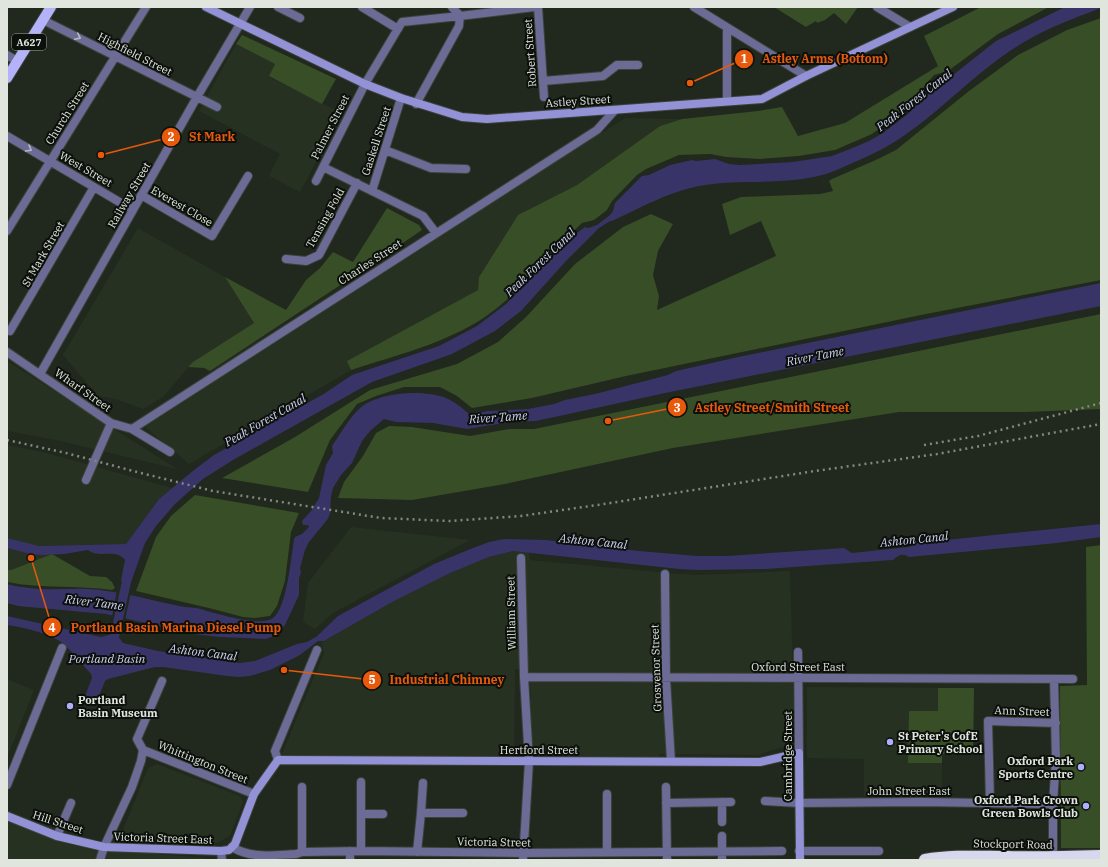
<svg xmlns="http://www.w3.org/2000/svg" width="1108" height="867" viewBox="0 0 1108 867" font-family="'IBM Plex Serif',serif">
<rect width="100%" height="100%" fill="#21281d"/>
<path fill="#273121" d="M236,44l39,20 -6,13 73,36 -42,79 -31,-16 11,-22 -81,-43z
M625,118l57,1 -22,7 -83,59 -59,30 -39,62 -1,13 -130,71 3,9 -162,94 -44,-37z
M138,228l87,49 29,46 -61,39 -30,35 -20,12 -27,-10 -18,-3 -35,-41z
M7,361l170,108 -121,-29 -49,-9z
M7,445l36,7 129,36 -13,11 -33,45 -87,2 -24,-5 -8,-3z
M351,527l119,13 -137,73 -18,16 -12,-7 5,-39z
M7,548l23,6h22l-41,16h-4z
M513,551l16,1 1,8 149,14 23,1 88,-4 5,172 -37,12 -99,-1v3l-128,-1v-56l-2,-31h-14l-1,88 -233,-1 43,-103 -3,-10 73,-42 54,-27 41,-17z
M7,679l27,11 -27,68z
M807,687l167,1 -1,66h-31v43l-78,-1v-37l-57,-1z
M157,764l83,32 3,6 -13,34 -13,7 -56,-1 -39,-3 -1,-4 27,-67z
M7,817l92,32 106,9 5,2h-203z"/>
<path fill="#374e27" d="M774,7h84l-12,17 -12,-11 -9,7 -8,3 -1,-2 -10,6z
M981,7h68l-51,27 -50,37 -14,4 -20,24 -5,8 -37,27 -37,16 -36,6 -39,3 -34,-2 -16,-3 -31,1 -33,14 -9,6 -25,26 -5,9 -13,10 -12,3c-32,30 -62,70 -97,94 -41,27 -88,38 -134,53l-4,-9 131,-71 1,-13 39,-62 59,-30 83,-59 22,-7 76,-8 24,-4 16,29 47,-13 93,-57 -14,-30z
M1101,18v262l-175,34 -300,62 -94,22 -60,10 -15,-12 -17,-9h-36l-28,9 -19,8 -27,36 -22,52 -86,-14 73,-41 75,-47 87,-26 41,-22 28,-25 49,-53 48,-37 28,-13 22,10 -15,27 -5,24 6,21 -2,14 119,-54 -15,-35 -31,14 -8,-31 19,-7 79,-3 13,-3 -4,-10 3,-2 46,-20 18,-9 73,-59 49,-36 49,-25z
M242,35l94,44 -14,25 -53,-28 6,-12 -39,-20z
M387,208l32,17 3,5 -74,50 -138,91 -6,-3 -16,-1 5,-5 61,-39 -29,-46 61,33 20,-30 14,-12 13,-16 20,10z
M1101,314v95l-75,3h-127l-226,36 -168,36 -93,16 -74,-2 6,-16 19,-26 13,-23 13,-7 23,1 58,9 39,-7h25z
M195,495l104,18 -8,19 -6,49 -8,25 -7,10 -15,2 -12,-1 -30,-8 -77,-18 20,-54 15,-21z
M1101,545v303h-40l-1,-162 27,-1 -1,-138z
M52,554l38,22 16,1 6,5 3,6 -3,2c-35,-5 -70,-1 -105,-8v-12h4z
M938,688h36l-1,66h-31v9h-34l1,-52h29z"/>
<path fill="#383467" d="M1065,7l36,1c-29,11 -59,22 -85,39 -41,26 -74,63 -114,90 -17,12 -36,20 -54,28 -11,5 -23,10 -34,12 -38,8 -77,2 -115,9 -31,6 -59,22 -87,35h-2l-11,7 -33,33 -45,50 -26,20 -43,23 -80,28 -139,78 -30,19 -28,25 -19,22 -11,17 -15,42 -5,4 -4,-9 4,-20c-9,-12 -26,-1 -37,-10l-24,4 -21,1 -13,-1 -23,-6v-10l32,8 87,-2 33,-45 35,-29 20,-15 108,-60 30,-20 87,-29 38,-20 29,-22 67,-68 12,-9 3,1 9,-3 13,-10 3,-4 2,-8 27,-27 7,-1 21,-10 22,-5 4,1 19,-2 14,5 11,1 53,-3 39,-6 18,-7 19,-8 14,-8 26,-20 8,-9 2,-6 16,-19 5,-1 5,2 3,-1 48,-38z
M1101,283v23l-431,86 -134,29 -26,1 -43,7 -34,-6 -37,-1 -12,-3 -14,12 -8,10 -10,22 -11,12 -8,13 -2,8 -1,18 -3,6 -18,22 -4,8 -5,18 1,5 -2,5v17l-14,30 -8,10 -11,4 -47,-2 -25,-3 -88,-20 -88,-8 -11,-3v-19c11,3 22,4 33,5 16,1 33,-1 49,0 30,2 56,10 86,16 7,2 14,2 21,3 17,4 63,20 77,10 14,-10 18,-61 21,-78l1,-3 7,-3 7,-7 -1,-2h-5l-1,-4 9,-10 8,-13 7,-33 7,-12 -1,-7c7,-10 18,-29 27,-37 18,-17 69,-21 91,-9 8,4 16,11 22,17l7,-4 9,-2 40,-2 26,-5 11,-4 30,-6 73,-19 8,-4 67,-15z
M1101,524v13l-44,6 -148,14c-7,-4 -10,-2 -16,3l-127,9 -68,1 -19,-1 -166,-18 -24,6 -41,17 -54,27 -70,40h-6l-18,14 -30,15 -20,6 -11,1 -12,-1 -64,-9h-8l-47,12 -3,2 -10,25 -12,-5 9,-23 -1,-4c-10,-11 -19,-23 -30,-32 -13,-9 -39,-15 -54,-17v-9l94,21 11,-3 3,-9 2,-2 2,4 -2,8 6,8 35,8 81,12 16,-2 42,-17 10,-2 9,-5 22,-21 96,-52 39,-16 16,-6 15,-3 42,1 93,11 58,5h30l117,-8 8,5 57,-6 8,-4z"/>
<path fill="#21281d" d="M122,589l5,1 -2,1 6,1 -6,28 -13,-3 5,-27 7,1z"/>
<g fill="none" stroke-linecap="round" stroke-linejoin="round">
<path stroke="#383467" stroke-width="9" d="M115,635l12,-56"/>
<g stroke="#3c4238" stroke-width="10">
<path id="street" d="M278,7l22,11
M362,7l36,22
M452,7l8,9 74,-9
M538,7l6,90
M694,7l112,69
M877,7l33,20
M43,20l174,87
M727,28v73
M7,55l10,6
M543,81l60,-5 14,-11h21
M7,136l126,74
M385,150l46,18 35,1
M323,167l100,49 13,17
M316,181l49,-97 37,-62 58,-6 -1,10 -43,78
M372,191l29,-93
M141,195l71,41 36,-60
M7,231l139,-224
M286,259l20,2 13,-6 38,-72
M10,331l84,-144
M7,352l104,71 21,6 38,23
M40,374l157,-277 53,-90
M132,429l465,-299 18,-20
M86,480l25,-57
M521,558l3,119 5,84 -6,99
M665,574l1,104 5,83
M798,652l1,101
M524,677l549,2
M143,750l111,44
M278,760l-3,-9 42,-101
M7,785l55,-137
M666,787l1,73
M765,801l34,2 123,-1 131,2
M990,802l-2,-81 68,2
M666,803l65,-1
M421,813h42
M361,814h22
M722,822v-20
M57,836l14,-33
M722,836v24
M232,847c19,12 42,8 64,7l6,-2 59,-1 162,2 259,-2
M221,851l1,9
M350,851v9
M361,851v-69
M799,851h80
M302,852v-65
M417,852l4,-39 2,-30
M607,852v-58
M100,860l4,-13 28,-60 9,-26 2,-11 -6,-11 25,-58
M1053,860v-56l3,-46 -2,-79"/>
</g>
<g stroke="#3c4238" stroke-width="10">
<path id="secondary" d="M206,7l159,77 36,14 61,19 25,2 275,-20 44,-23 147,-69
M7,816l50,20 47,11 117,4 8,-1 6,-6 19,-50 24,-34 482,2 39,-9 1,107"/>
</g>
<g stroke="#3c4238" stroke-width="12">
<path id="primary" d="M7,78l44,-71"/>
</g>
<g stroke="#3c4238" stroke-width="14">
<path id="highway" d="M925,860c27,-5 56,-3 83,-3 31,1 62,0 93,-1"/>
</g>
<use href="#street" stroke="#6b6b95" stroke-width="8"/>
<use href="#secondary" stroke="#9392d6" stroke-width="8"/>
<use href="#primary" stroke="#b4b3f9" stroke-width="10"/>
<use href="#highway" stroke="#d7d7ed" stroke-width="12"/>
<path stroke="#838980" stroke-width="2.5" stroke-dasharray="2 4" stroke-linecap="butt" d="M7,440l59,13 71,19 76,19 168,27 69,3 71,-5 83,-12 211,-33 122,-17 164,-30
M924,445l54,-9 123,-33"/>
</g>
<defs><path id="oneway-chevron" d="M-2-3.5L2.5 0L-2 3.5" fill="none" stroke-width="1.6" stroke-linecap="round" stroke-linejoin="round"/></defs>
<g stroke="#b7bac4">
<use href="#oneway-chevron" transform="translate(78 37) rotate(26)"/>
<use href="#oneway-chevron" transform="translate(29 149) rotate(30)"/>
</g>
<g fill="#afaefa" stroke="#0c100b" stroke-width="1.5">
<circle cx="70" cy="706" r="4"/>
<circle cx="890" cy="742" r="4"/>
<circle cx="1081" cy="767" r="4"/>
<circle cx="1086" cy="806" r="4"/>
</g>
<g text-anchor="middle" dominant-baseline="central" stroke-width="4" stroke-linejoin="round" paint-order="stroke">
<rect fill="#0c100b" stroke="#a0a59f" stroke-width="1" x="12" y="34" width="34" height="16" rx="3"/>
<g font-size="10" font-weight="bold" fill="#e0e5de">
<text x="29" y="42">A627</text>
</g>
<g font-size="11" fill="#e0e5de" stroke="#0c100b">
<text transform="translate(530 53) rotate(-94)">Robert Street</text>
<text transform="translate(135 54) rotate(27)">Highfield Street</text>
<text transform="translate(578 101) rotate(-4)">Astley Street</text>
<text transform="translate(67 113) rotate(-58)">Church Street</text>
<text transform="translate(330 127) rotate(-63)">Palmer Street</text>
<text transform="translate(376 141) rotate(-72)">Gaskell Street</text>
<text transform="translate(86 169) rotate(30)">West Street</text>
<text transform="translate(129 195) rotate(-60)">Railway Street</text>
<text transform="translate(182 206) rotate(30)">Everest Close</text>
<text transform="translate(325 218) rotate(-61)">Tensing Fold</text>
<text transform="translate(43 254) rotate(-60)">St Mark Street</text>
<text transform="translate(370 262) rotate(-33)">Charles Street</text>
<text transform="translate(83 390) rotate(35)">Wharf Street</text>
<text transform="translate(511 613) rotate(-91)">William Street</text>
<text x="798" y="667">Oxford Street East</text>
<text transform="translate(656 668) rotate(-92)">Grosvenor Street</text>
<text transform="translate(1022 711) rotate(2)">Ann Street</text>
<text x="539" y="750">Hertford Street</text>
<text transform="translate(788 756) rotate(-90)">Cambridge Street</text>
<text transform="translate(203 762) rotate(22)">Whittington Street</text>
<text x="909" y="791">John Street East</text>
<text transform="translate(58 822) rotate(18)">Hill Street</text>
<text transform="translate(163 838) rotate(2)">Victoria Street East</text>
<text transform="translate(494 842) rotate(1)">Victoria Street</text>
<text transform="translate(1013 844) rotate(1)">Stockport Road</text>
</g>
<g font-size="11" font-weight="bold" fill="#e0e5de" stroke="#0c100b" text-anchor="start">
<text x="78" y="700">Portland<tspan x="78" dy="13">Basin Museum</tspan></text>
<text x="898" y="736">St Peter's CofE<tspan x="898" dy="13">Primary School</tspan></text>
<text x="1073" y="761" text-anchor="end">Oxford Park<tspan x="1073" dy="13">Sports Centre</tspan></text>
<text x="1078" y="800" text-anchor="end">Oxford Park Crown<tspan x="1078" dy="13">Green Bowls Club</tspan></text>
</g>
<g font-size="12" font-style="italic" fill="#cfd0f2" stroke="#0c100b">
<text transform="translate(914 100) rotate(-38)">Peak Forest Canal</text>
<text transform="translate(540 262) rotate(-44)">Peak Forest Canal</text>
<text transform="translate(815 356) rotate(-11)">River Tame</text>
<text transform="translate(498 417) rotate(-4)">River Tame</text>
<text transform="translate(265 420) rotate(-30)">Peak Forest Canal</text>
<text transform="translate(914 539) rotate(-6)">Ashton Canal</text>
<text transform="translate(593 541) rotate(6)">Ashton Canal</text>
<text transform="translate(94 602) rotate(7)">River Tame</text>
<text transform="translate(203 652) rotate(7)">Ashton Canal</text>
<text x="107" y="658">Portland Basin</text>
</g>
</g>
<path fill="none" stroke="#e8590c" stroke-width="1.5" d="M690 83L744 59M101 155L171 137M608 421L677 407M31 558L52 627M284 670L372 680"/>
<g fill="#e8590c" stroke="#0c100b" stroke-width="1.5">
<circle cx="690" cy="83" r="4"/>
<circle cx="101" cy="155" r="4"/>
<circle cx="608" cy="421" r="4"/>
<circle cx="31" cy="558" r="4"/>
<circle cx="284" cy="670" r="4"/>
<circle cx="744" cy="59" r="10"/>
<circle cx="171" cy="137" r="10"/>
<circle cx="677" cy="407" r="10"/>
<circle cx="52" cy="627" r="10"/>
<circle cx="372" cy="680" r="10"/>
</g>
<g font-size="12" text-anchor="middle" font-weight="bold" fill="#fff">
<text x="744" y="63">1</text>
<text x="171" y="141">2</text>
<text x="677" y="412">3</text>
<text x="52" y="632">4</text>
<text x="372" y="684">5</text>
</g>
<g font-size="12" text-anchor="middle" font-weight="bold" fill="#e8590c" stroke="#0c100b" stroke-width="4" stroke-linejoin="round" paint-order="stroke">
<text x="825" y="63">Astley Arms (Bottom)</text>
<text x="212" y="141">St Mark</text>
<text x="772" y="412">Astley Street/Smith Street</text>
<text x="176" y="632">Portland Basin Marina Diesel Pump</text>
<text x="447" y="684">Industrial Chimney</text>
</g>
<rect width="1108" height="867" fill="none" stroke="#e0e5de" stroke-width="16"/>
</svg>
